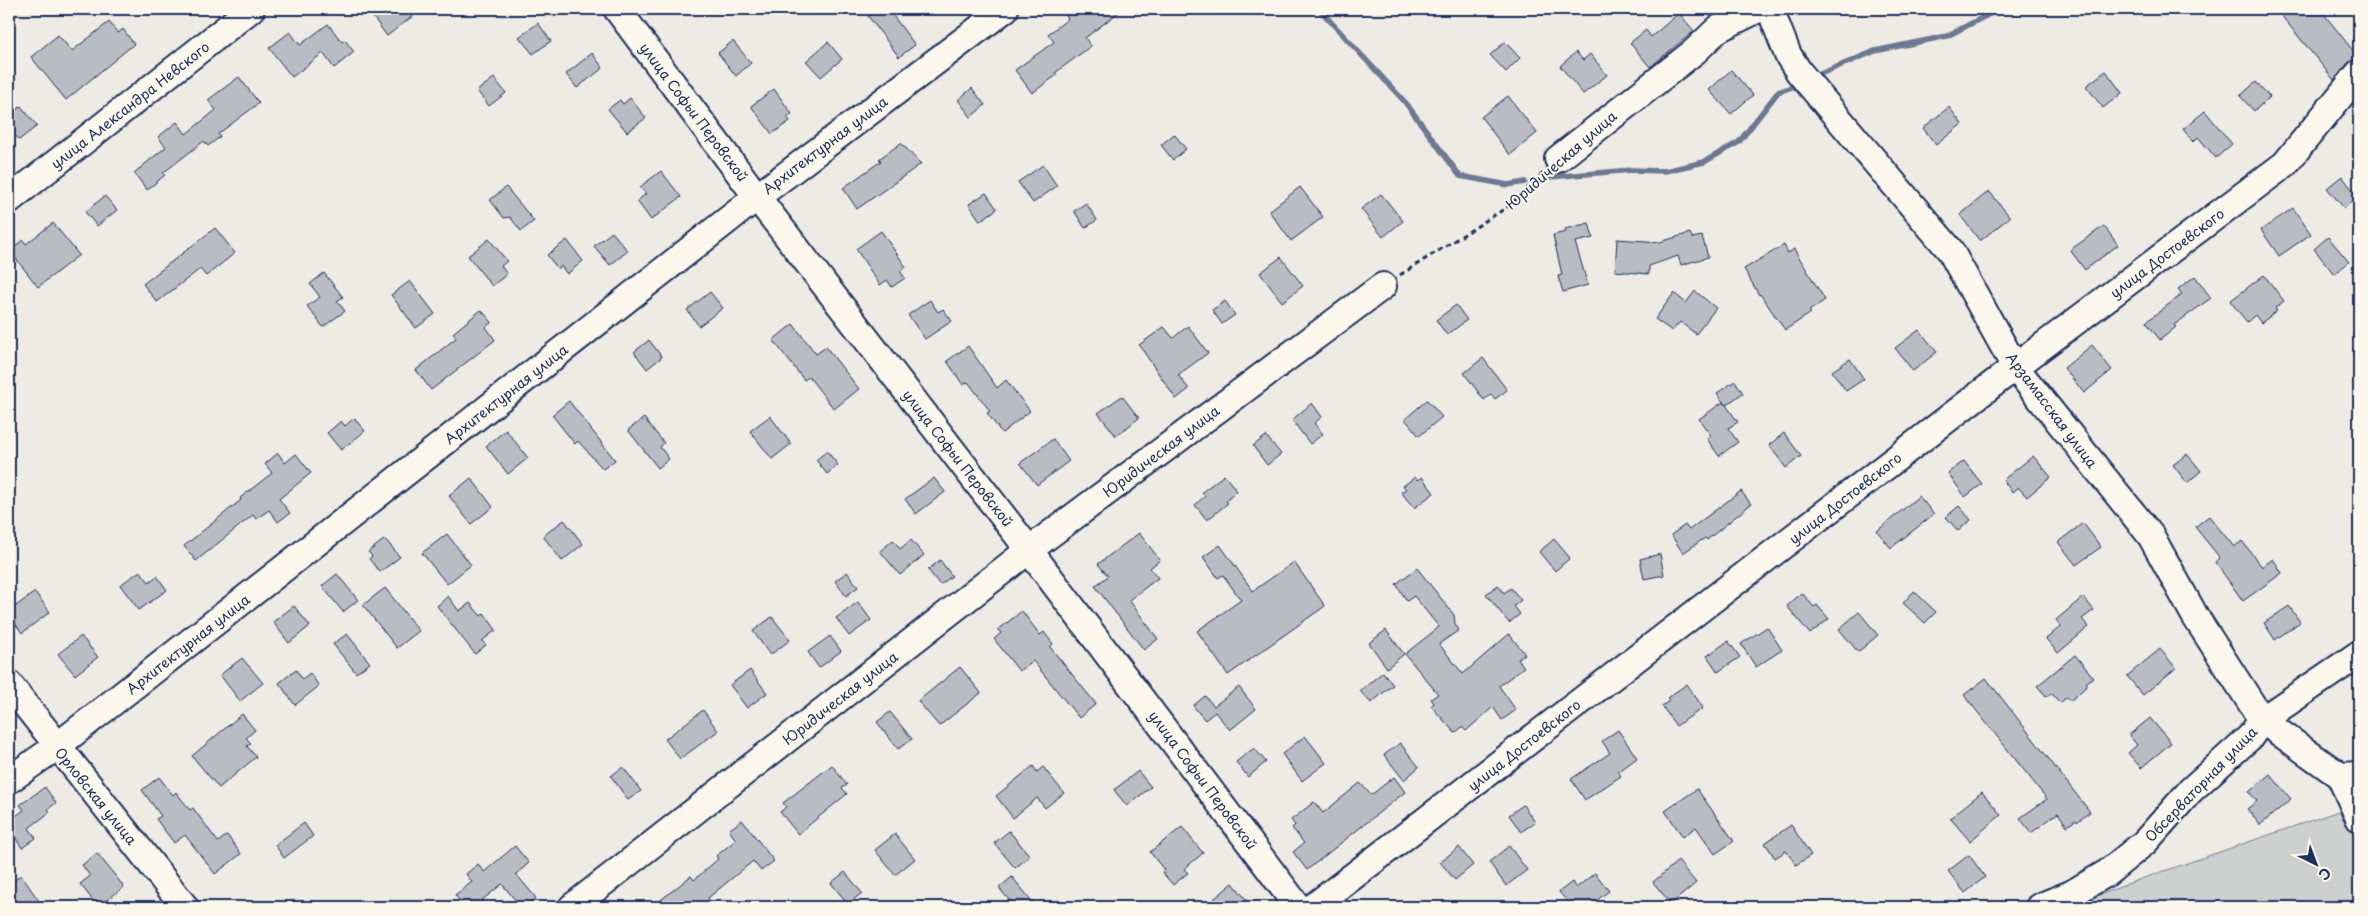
<svg xmlns="http://www.w3.org/2000/svg" width="2368" height="916" viewBox="0 0 2368 916" font-family="'Playpen Sans',sans-serif">
<rect width="100%" height="100%" fill="#eeebe4"/>
<filter id="ink" filterUnits="userSpaceOnUse"><feTurbulence type="fractalNoise" baseFrequency=".02" numOctaves="2"/><feDisplacementMap in="SourceGraphic" scale="10" xChannelSelector="R" yChannelSelector="G"/><feConvolveMatrix kernelMatrix="1 2 1 2 8 2 1 2 1" color-interpolation-filters="sRGB"/></filter>
<g filter="url(#ink)">
<path fill="#cecfcf" stroke="#747f96" d="M2359,804v103h-290l66,-26z"/>
<g fill="none" stroke-linecap="round" stroke-linejoin="round">
<path stroke="#6d7892" stroke-width="5.5" d="M1319,9l86,93 55,74 48,9 17,-3
M1820,74l55,-23 72,-15 52,-27
M1550,177l82,-7 33,1 39,-9 35,-20 39,-50 14,-5"/>
</g>
<path fill="#b9bcc3" stroke="#1b2f5e" d="M367,9h55l-35,27z
M878,9h10l27,36 -16,12 -31,-41z
M1072,9h51l-38,29 6,8 -36,27 2,2 -25,18 -17,-23 39,-28 -6,-8 20,-15 -3,-5z
M2276,9h44l39,49 -11,5 -14,17z
M1679,13l15,18 -44,36 -20,-24 16,-13 5,7z
M109,22l9,11 5,-4 11,15 -68,56 -35,-43 27,-22 14,16z
M538,23l13,18 -18,13 -14,-17z
M328,24l14,18 3,-2 9,12 -20,16 -11,-15 -31,24 -23,-29 21,-16 10,13z
M733,41l18,22 -15,13 -18,-23z
M828,42l14,17 -21,18 -15,-16z
M1505,42l15,16 -14,14 -16,-17z
M1576,52l7,8 7,-6 17,21 -24,19 -23,-28z
M592,53l11,15 -26,20 -11,-14z
M1731,70l22,25 -22,19 -22,-24z
M2106,71l16,22 -19,15 -17,-22z
M239,77l20,26 -41,31 2,3 -12,9 -4,-5 -41,32 2,2 -18,15 -13,-17 32,-26 -8,-10 19,-15 9,12 30,-24 -8,-10z
M494,78l12,15 -17,13 -12,-15z
M2256,82l14,15 -16,14 -14,-15z
M972,88l13,17 -14,12 -13,-17z
M774,89l18,25 -5,3 3,4 -18,13 -21,-28z
M1508,96l29,37 -27,22 -29,-38z
M630,98l16,20 -19,14 -19,-23 12,-9 3,4z
M21,106l16,20 -18,14 -10,-12v-12z
M1949,107l13,17 -26,21 -13,-17z
M2205,111l27,33 -16,14 -18,-21 -5,5 -10,-13z
M1174,134l12,15 -13,11 -12,-15z
M901,143l20,21 -64,45 -14,-21 38,-27 -2,-2z
M1043,165l14,21 -24,17 -15,-21z
M661,171l20,26 -30,23 -14,-19 9,-7 -6,-7z
M2342,176l16,21 -14,11 -17,-20z
M506,187l28,34 -13,10 -11,-14 -6,1 -14,-18z
M1300,187l23,30 -32,24 -22,-30z
M1989,191l21,26 -30,24 -20,-26z
M986,193l11,16 -17,12 -11,-17z
M1381,194l22,27 -20,16 -22,-28z
M105,196l12,14 -20,16 -12,-14z
M1086,203l11,17 -12,8 -11,-17z
M2293,208l18,26 -32,22 -18,-26z
M53,223l26,32 -41,32 -28,-36 13,-11 3,4z
M1589,223l4,15 -18,4 13,43 -25,7 -5,-16 4,-1 -9,-40 13,-3 -1,-3z
M2104,226l14,19 -33,25 -15,-20z
M215,228l20,25 -29,23 -6,-7 -43,33 -14,-18z
M881,231l25,36 -6,4 5,7 -13,9 -5,-7 -7,5 -24,-36z
M612,232l16,19 -18,14 -16,-19z
M1690,233l2,5 10,-2 6,21 -27,8 -3,-9 -29,10v8l-34,-3 2,-32 43,3z
M2328,237l21,25 -15,12 -20,-25z
M489,239l18,22 -6,5 6,8 -15,12 -24,-30z
M567,240l16,21 -16,13 -6,-8 -3,3 -11,-14z
M1784,245l4,8 6,-4 31,51 -16,11 2,2 -26,17 -25,-36 -1,1 -15,-26z
M1281,257l22,29 -21,16 -22,-29z
M324,273l19,24 -6,4 8,10 -22,16 -16,-21 13,-9 -10,-13z
M2264,275l20,26 -9,7 2,3 -16,12 -6,-8 -8,7 -17,-21z
M2195,276l16,22 -37,27 2,2 -16,13 -14,-18 36,-28 -4,-5z
M410,281l25,33 -19,14 -25,-33z
M1695,291l21,17 -20,26 -16,-12 -8,9 -17,-12 19,-26 12,10z
M710,292l13,16 -24,18 -12,-16z
M930,300l8,12 5,-3 9,12 -27,18 -17,-24z
M1225,301l10,14 -13,9 -10,-14z
M1456,305l11,15 -20,15 -11,-15z
M481,310l11,12 -6,5 9,13 -64,50 -15,-20 40,-32 -3,-5z
M793,324l23,30 10,-7 33,42 -25,20 -25,-32 -5,3 -31,-40z
M1188,326l20,27 -30,22 11,14 -13,10 -37,-54 25,-18 9,11z
M1919,330l18,22 -24,19 -18,-23z
M649,340l13,17 -15,12 -13,-17z
M2092,345l20,25 -28,23 -20,-25z
M968,346l29,42 9,-8 24,31 -28,22 -15,-20 3,-2 -22,-29 -5,3 -16,-24z
M1483,358l24,32 -12,9 -4,-5 -7,6 -20,-27z
M1850,359l14,20 -18,12 -14,-20z
M1735,381l8,12 -17,12 12,17 -10,6 10,14 -19,14 -12,-17 4,-3 -12,-17 24,-17 2,3 -8,-12z
M1122,396l17,22 -23,18 -18,-23z
M1427,400l15,17 -23,19 -14,-17z
M569,401l46,59 -12,9 -25,-28 -3,3 -23,-29z
M1312,403l10,14 -8,6 9,11 -13,10 -18,-24z
M770,416l21,28 -19,15 -22,-28z
M354,418l11,13 -24,19 -14,-17 14,-12 4,5z
M644,418l20,25 -4,4 9,12 -11,9 -30,-38z
M506,430l22,28 -20,16 -22,-28z
M1784,433l17,23 -15,12 -17,-23z
M1266,436l15,18 -14,11 -14,-19z
M1053,439l16,22 -32,24 -17,-22z
M827,451l11,14 -11,9 -11,-14z
M278,453l7,10 11,-9 15,19 -32,26 11,14 -12,9 -9,-12 -13,9 -3,-4 -57,46 -12,-15 57,-46 -1,-2 32,-25 -7,-9z
M2187,454l14,17 -14,12 -14,-18z
M2033,456l18,21 -24,20 -9,-10 -6,5 -9,-12z
M1964,461l18,23 -17,13 -17,-24z
M1224,475l13,16 -11,10 2,2 -21,17 -12,-15 10,-9 -3,-4z
M1415,477l2,3 5,-3 12,16 -20,15 -13,-16 5,-3 -3,-3z
M471,478l22,29 -22,17 -22,-28z
M934,478l11,14 -29,22 -11,-15z
M1741,491l10,13 -44,36 -2,-2 -22,15 -12,-18 14,-10 4,5z
M1919,496l15,18 -43,34 -14,-17z
M1959,506l12,14 -13,11 -12,-14z
M2209,516l25,31 8,-6 20,26 11,-8 9,14 -39,28 -28,-39 5,-4 -25,-31z
M564,520l19,24 -21,17 -19,-25z
M2083,523l18,24 -25,18 -18,-23z
M1139,533l21,27 -10,8 8,10 -29,22 29,39 -14,11 -49,-64 13,-10 -10,-12z
M447,534l24,31 -24,19 -25,-31z
M385,539l15,18 -20,15 -11,-13 3,-3 -4,-4z
M1554,539l16,19 -15,13 -16,-19z
M893,540l7,9 11,-9 13,15 -24,20 -20,-24z
M1220,545l33,46 41,-29 31,44 -97,69 -31,-44 44,-31 -18,-25 -5,3 -15,-21z
M1660,554l4,21 -20,4 -4,-20z
M940,560l12,16 -12,9 -12,-15z
M1417,568l37,47 1,9 4,6 -20,14 24,30 46,-40 16,20 -7,5 6,8 -25,19 17,24 -14,10 -9,-13 -27,24 -4,-4 -7,6 -24,-27 3,-3 -3,-4 7,-5 -33,-40 34,-27 -25,-31 -7,5 -11,-17z
M140,571l9,11 8,-6 10,14 -28,20 -19,-25z
M847,572l11,15 -12,9 -11,-15z
M337,574l21,26 -15,12 -21,-26z
M1498,585l6,8 7,-5 10,12 -7,6 6,8 -11,9 -23,-29z
M385,588l34,43 -22,17 -34,-43z
M1914,591l22,21 -11,11 -22,-20z
M35,592l15,20 -28,21 -13,-18v-4z
M1802,593l12,14 3,-2 12,14 -19,15 -23,-28z
M448,596l11,15 11,-8 11,13 3,-3 12,17 -14,11 4,4 -11,9 -38,-48z
M2083,597l11,13 -12,9 7,8 -31,26 -12,-14 15,-13 -5,-6z
M858,602l13,18 -22,16 -13,-18z
M294,606l16,20 -21,17 -16,-21z
M2289,606l11,16 -25,18 -11,-17z
M1022,611l18,24 4,-3 9,12 -3,3 46,57 -17,14 -46,-57 -14,10 -25,-32 7,-6 -3,-3z
M1859,612l19,23 -20,17 -19,-23z
M772,617l18,23 -20,15 -17,-24z
M1767,627l15,23 -26,17 -15,-23z
M1386,630l18,24 -17,14 -18,-25z
M347,634l23,29 -14,10 -23,-29z
M81,636l17,21 -23,18 -17,-21z
M830,636l11,15 -22,17 -11,-16z
M1728,641l12,16 -22,15 -11,-16z
M2160,649l16,19 -33,27 -16,-19z
M2075,655l18,22 -7,6 2,2 -18,16 -3,-4 -7,6 -9,-10 -4,4 -10,-11z
M242,658l21,25 -23,18 -20,-26z
M960,667l21,26 -42,33 -21,-25z
M296,670l6,9 8,-6 9,13 -24,19 -16,-22z
M750,670l17,23 -20,15 -17,-23z
M1383,672l10,13 -22,18 -11,-12z
M1986,678l104,134 -13,10 -1,-2 -9,6 -9,-13 -27,20 -11,-15 27,-19 -83,-104z
M1687,684l16,24 -27,18 -14,-20 7,-5 -2,-3z
M1239,687l17,22 -26,21 -15,-18 -10,8 -12,-14 12,-10 9,10z
M703,710l15,21 -38,28 -15,-20z
M890,712l22,27 -14,10 -21,-27z
M242,714l13,16 -9,8 5,5 -4,3 9,11 -37,31 -27,-32z
M2150,718l21,25 -30,25 -13,-15 9,-8 -8,-10z
M1618,730l19,28 -19,14 3,4 -36,24 -14,-21 39,-26 -8,-12z
M1305,736l21,27 -24,18 -20,-27z
M1400,743l19,24 -15,13 -20,-25z
M1254,748l12,14 -18,15 -12,-15z
M832,765l15,20 -5,3 5,6 -49,40 -18,-22 6,-5 -3,-4z
M1033,766l4,6 6,-5 21,26 -19,15 -8,-10 -24,20 -17,-22z
M623,767l18,24 -13,9 -17,-24z
M1138,771l13,16 -24,19 -13,-16z
M2270,774l21,25 -31,26 -13,-16 10,-8 -8,-9z
M159,777l14,18 3,-3 14,18 3,-2 25,34 9,-7 14,19 -26,20 -30,-39 -11,8 -18,-24 5,-3 -19,-26z
M1394,777l11,15 -98,78 -14,-18 11,-9 -12,-15 3,-3 -4,-5 23,-18 9,11 37,-30 11,12z
M45,787l11,16 -8,6 2,3 -21,16 7,10 -14,10 -13,-20v-7l15,-11 -4,-5z
M1697,789l37,52 -19,13 -19,-27 -13,10 -18,-26z
M1982,792l19,23 -31,26 -20,-23z
M1523,805l12,17 -14,10 -12,-17z
M742,820l32,41 -13,10 -8,-10 -45,37 7,9h-63l39,-31 3,4 24,-21 -2,-3 20,-16 -7,-10z
M304,823l9,13 -29,22 -9,-13z
M1791,825l20,30 -15,10 -10,-14 -11,7 -10,-15z
M1182,827l21,26 -19,16 4,4 -15,12 -11,-13 2,-2 -14,-18z
M1009,831l21,25 -15,12 -21,-25z
M895,834l20,25 -20,16 -20,-25z
M515,846l14,17 -13,11 20,24 -11,9h-4l-19,-23 -21,17 5,6h-21l-10,-12 17,-13 -6,-8 12,-10 6,8z
M1509,846l18,24 -21,16 -17,-24z
M1459,847l14,18 -18,15 -15,-18z
M97,853l27,34 -26,20 -18,-23 10,-8 -8,-11z
M1969,855l16,22 -20,16 -17,-22z
M1678,861l18,22 -25,21 -18,-22z
M845,872l17,21 -14,11 -17,-21z
M1595,873l14,18 -21,16h-16l-13,-15 13,-10 4,6z
M21,875l18,26 -9,6h-15l-6,-9v-14z
M1012,877l25,30h-22l-16,-19z
M1233,883l19,24h-31l-7,-8z"/>
<g fill="none" stroke-linecap="round" stroke-linejoin="round">
<g stroke="#1b2f5e" stroke-width="30">
<path id="minor" d="M617,9l140,188 272,353 269,357
M1770,9l18,46 11,17 151,178 65,117 136,169 44,80 67,104 78,56 19,-1
M1558,159l137,-108 23,-22 40,-20
M9,200l242,-191
M9,684l176,223
M2340,776l19,42
M9,780l47,-33 701,-550 248,-188
M572,907l457,-357 354,-264
M1313,907l702,-540 270,-203 74,-91
M2039,907l32,-13 36,-21 38,-31 46,-52 59,-53 12,-17 97,-66"/>
</g>
<path stroke="#1b2f5e" stroke-width="3" stroke-dasharray="5 4" stroke-linecap="butt" d="M1400,275l109,-69 34,-33"/>
<use href="#minor" stroke="#fbf7ec" stroke-width="26"/>
</g>
</g>
<g text-anchor="middle" dominant-baseline="central" stroke-width="4" stroke-linejoin="round" paint-order="stroke">
<g font-size="14" fill="#1b2f5e" stroke="#fbf7ec">
<text transform="translate(130 105) rotate(-38)">улица Александра Невского</text>
<text transform="translate(694 112) rotate(53)">улица Софьи Перовской</text>
<text transform="translate(825 145) rotate(-37)">Архитектурная улица</text>
<text transform="translate(1561 160) rotate(-41)">Юридическая улица</text>
<text transform="translate(2167 253) rotate(-37)">улица Достоевского</text>
<text transform="translate(506 394) rotate(-38)">Архитектурная улица</text>
<text transform="translate(2052 410) rotate(53)">Арзамасская улица</text>
<text transform="translate(1161 451) rotate(-37)">Юридическая улица</text>
<text transform="translate(958 458) rotate(52)">улица Софьи Перовской</text>
<text transform="translate(1845 498) rotate(-38)">улица Достоевского</text>
<text transform="translate(188 644) rotate(-38)">Архитектурная улица</text>
<text transform="translate(840 698) rotate(-38)">Юридическая улица</text>
<text transform="translate(1524 745) rotate(-38)">улица Достоевского</text>
<text transform="translate(1203 780) rotate(53)">улица Софьи Перовской</text>
<text transform="translate(2201 784) rotate(-46)">Обсерваторная улица</text>
<text transform="translate(96 796) rotate(51)">Орловская улица</text>
</g>
</g>
<rect width="2368" height="916" fill="none" stroke="#fbf7ec" stroke-width="30"/>
<rect x="15" y="15" width="2338" height="886" fill="none" stroke="#1b2f5e" stroke-width="2" filter="url(#ink)"/>
<g transform="translate(2316 864) rotate(138)" stroke="#fbf7ec" stroke-width="4" paint-order="stroke">
<path d="M0-4L9 19L0 12L-9 19Z" fill="#1b2f5e"/>
<text y="-8" font-size="14" font-weight="bold" text-anchor="middle" fill="#1b2f5e">С</text>
</g>
</svg>
